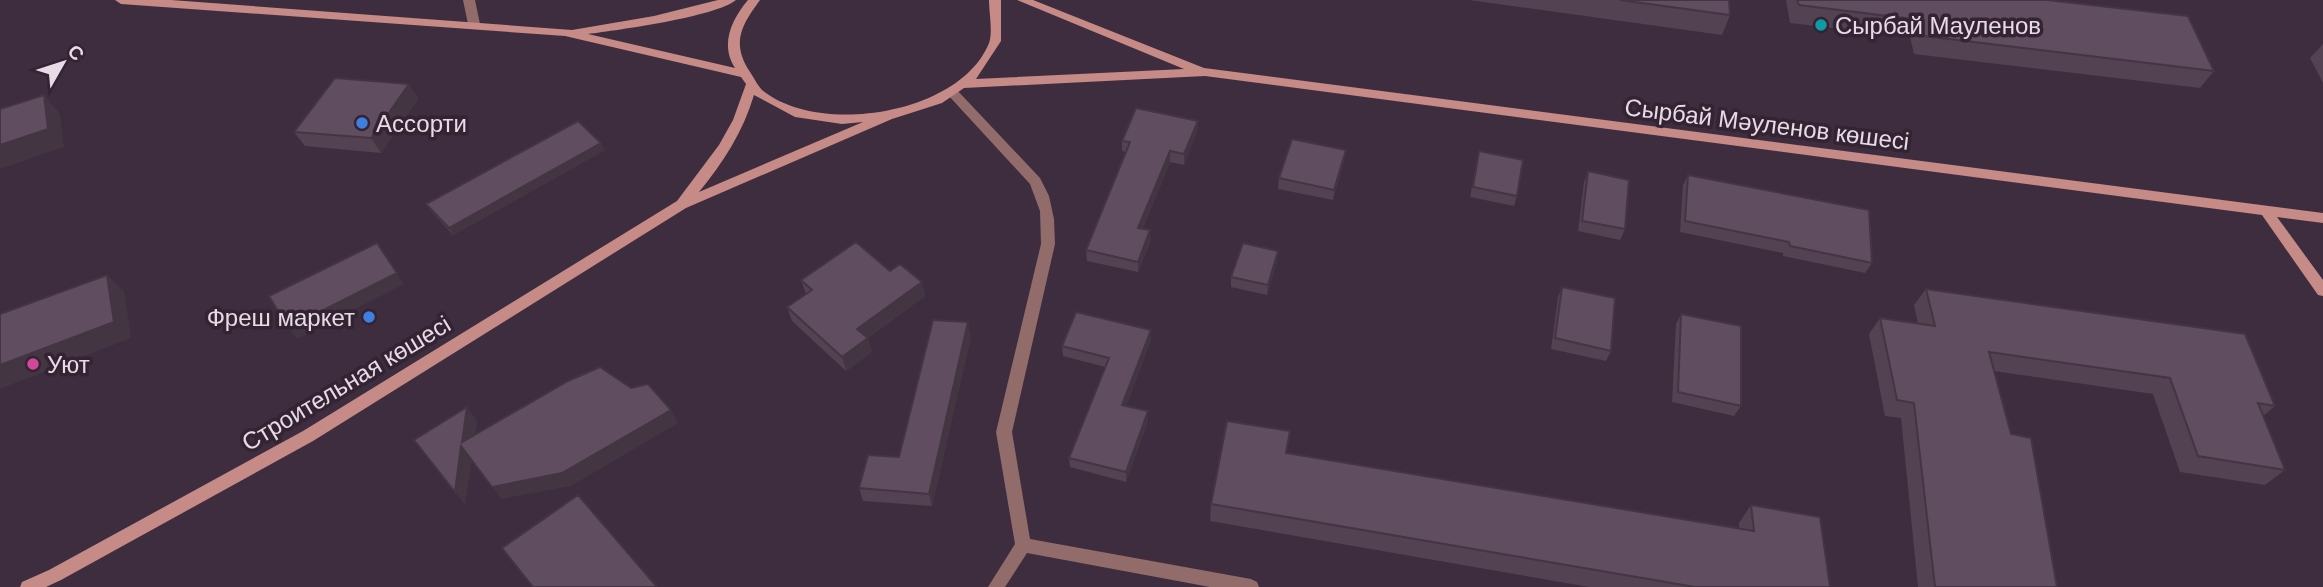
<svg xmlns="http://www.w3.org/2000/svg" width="2323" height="587" viewBox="0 0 2323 587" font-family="Arial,sans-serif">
<rect width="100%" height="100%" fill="#3e2d3e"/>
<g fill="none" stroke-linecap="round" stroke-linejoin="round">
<path fill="#926c6a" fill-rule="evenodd" d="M463,0h12l5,24 -2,3 -4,1 -6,-4z
M952,88l4,1 84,89 9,18 5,23 1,25 -43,188 18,107 221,40 6,3 2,5h-49l-183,-34 -22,34h-17l27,-43 -19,-112 45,-188 -1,-33 -10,-27 -82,-89 -2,-3z"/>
<path fill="#c68a87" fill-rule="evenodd" d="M115,0h56l401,30 82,-14 64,-16h18c-21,17 -118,30 -148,34l147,34c-15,-23 -4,-48 13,-68h12c-19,26 -29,43 -10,72 4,6 8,14 12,18 57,47 199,24 227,-47 4,-11 0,-31 0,-43h12v41l-25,38 208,-10 -167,-69h16l171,68 1119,145v10l-46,-6 46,63v16l-5,-1 -56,-80 -1057,-139 -241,12 -22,15 -50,16 -206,89 -373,233 -252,139 -15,7h-26l2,-5 27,-12 254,-139 374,-230 42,-56 14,-25 13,-36 -5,-7 -176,-41 -444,-32zM754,95l41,22 47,7 21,-2 -164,70c24,-29 44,-60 55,-97z"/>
</g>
<path fill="#534252" d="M1469,0h260l1,15 -8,20z
M1786,0h261l167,71 -14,17 -286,-34 -4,-17 -120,-14z
M2323,44v39l-13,-25z
M409,84l9,15 -37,54 -76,-7 -11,-14z
M1198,121l-1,10 -13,34 -14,-3 -27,66 8,13 -13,31 -51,-11 -1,-11 40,-98 -4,-1v-10z
M605,150l-152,85 -22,-24 -5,-7z
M1479,151l38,45 -3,10 -44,-9z
M1344,161l-11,39 -55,-11 1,-11z
M1588,171l37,58 -5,11 -42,-9 6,-49z
M1688,175l184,88 -7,10 -82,-17v-3l-103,-21 3,-47z
M1277,261l-10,34 -36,-8v-10z
M890,271l32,11 3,14 -57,42 4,14 -26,19 -54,-50 -5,-14 19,-13 -5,-14z
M1562,287l49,64 -5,10 -55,-12 7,-52z
M1926,289l349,117 -12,10 22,54 -20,15 -85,-13 -27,-78 -159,-23 17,63 46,153h-139l-17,-169 -16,-2 -16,-82 11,-16 38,5 -4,-18z
M1681,314l60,92 -7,10 -62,-14 4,-78z
M971,336l-39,170 -69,-5 -4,-13 40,-31z
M1151,340l-25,66 22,5v10l-22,61 -56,-15 -1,-9 36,-91 -42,-11 -1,-10z
M1286,454l453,74v-5l12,-18 79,82h-241l-379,-66 1,-17z"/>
<path fill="#433642" d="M409,84l9,15 -37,54 -10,-15z
M44,95l16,19 4,33 -64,22v-24z
M1198,121l-1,10 -13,34v-11z
M601,143l4,7 -152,85 -4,-7z
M1346,150l-2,11 -11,39 1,-10z
M1170,151v11l-31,76 -1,-10z
M1150,230l1,11 -13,31v-10z
M377,243l27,41 -107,55 -9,-11z
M1278,251l-1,10 -10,34 1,-10z
M107,275l17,16 7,47 -131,51v-24z
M922,282l3,14 -64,47 -4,-14z
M968,322l3,14 -39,170 -3,-12z
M1151,330v10l-28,75 -1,-10z
M868,338l4,14 -26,19 -4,-14z
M467,407l10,14 -5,35 -10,-14z
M671,410l7,13 -107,63 -69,13 -10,-12z
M1148,411v10l-22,61v-10z
M461,446l11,13 -7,46 -10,-13z"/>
<path fill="#604d5f" stroke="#433642" stroke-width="2" d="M1620,0h109l1,15z
M1797,0h250l141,16 26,55 -290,-35 -4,-16 -121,-15z
M335,78l74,6 -38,54 -77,-6z
M44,95l4,34 -48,16v-36z
M1136,108l62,13 -14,33 -14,-3 -32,77 12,2 -12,32 -52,-12 44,-108 -8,-1z
M578,121l23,22 -152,85 -23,-24z
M1292,139l54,11 -12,40 -55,-12z
M1479,151l44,9 -6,36 -44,-9z
M1588,171l41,9 -4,49 -43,-8z
M1688,175l181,35 3,53 -82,-17 -1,-4 -104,-21z
M856,242l34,29 10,-7 22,18 -65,47 11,9 -26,19 -55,-50 25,-17 -11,-10z
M377,243l20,30 -109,55 -19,-32z
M1243,243l35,8 -10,34 -37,-8z
M107,275l7,47 -114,43v-51z
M1562,287l53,11 -4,53 -56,-13z
M1926,289l319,45 30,72 -17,-3 27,67 -87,-14 -28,-78 -181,-26 22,82 20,4 26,149h-122l-21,-184 -17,-3 -17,-82 55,8z
M1076,312l75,18 -29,75 26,6 -22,61 -57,-14 40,-100 -47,-12z
M1681,314l60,12v80l-63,-14z
M933,320l35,2 -39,172 -70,-6 9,-33 31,2z
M600,367l31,21 17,-4 23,26 -109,63 -70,14 -31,-41 -6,46 -41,-52 53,-33 -5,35 106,-61z
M1227,421l63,10 -4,22 468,78 -3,-26 69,12 10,70h-135l-484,-83z
M578,495l79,92h-124l-31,-39z"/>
<circle fill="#0f9aa8" stroke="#342333" stroke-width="2.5" cx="1821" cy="25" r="7"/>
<g fill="#3f7fe0" stroke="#342333" stroke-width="2.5">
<circle cx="362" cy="123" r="7"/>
<circle cx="369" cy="317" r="7"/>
</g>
<circle fill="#d1479c" stroke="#342333" stroke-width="2.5" cx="33" cy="364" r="7"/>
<g text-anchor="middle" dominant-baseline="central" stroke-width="7" stroke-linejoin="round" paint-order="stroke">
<g font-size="24" fill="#e7dbe6" stroke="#342333" text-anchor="start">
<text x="1835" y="25">Сырбай Мауленов</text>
<text x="376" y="123">Ассорти</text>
<text x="355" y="317" text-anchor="end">Фреш маркет</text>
<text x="47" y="364">Уют</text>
</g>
<g font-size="24" fill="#e7dbe6" stroke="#342333">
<text transform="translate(1767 124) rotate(7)">Сырбай Мәуленов көшесі</text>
<text transform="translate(346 383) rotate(-31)">Строительная көшесі</text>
</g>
</g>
<g transform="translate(63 63) rotate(51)" stroke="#342333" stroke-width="5" paint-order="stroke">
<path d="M0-5L12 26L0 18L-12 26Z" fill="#e7dbe6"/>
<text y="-10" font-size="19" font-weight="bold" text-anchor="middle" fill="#e7dbe6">С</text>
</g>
</svg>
